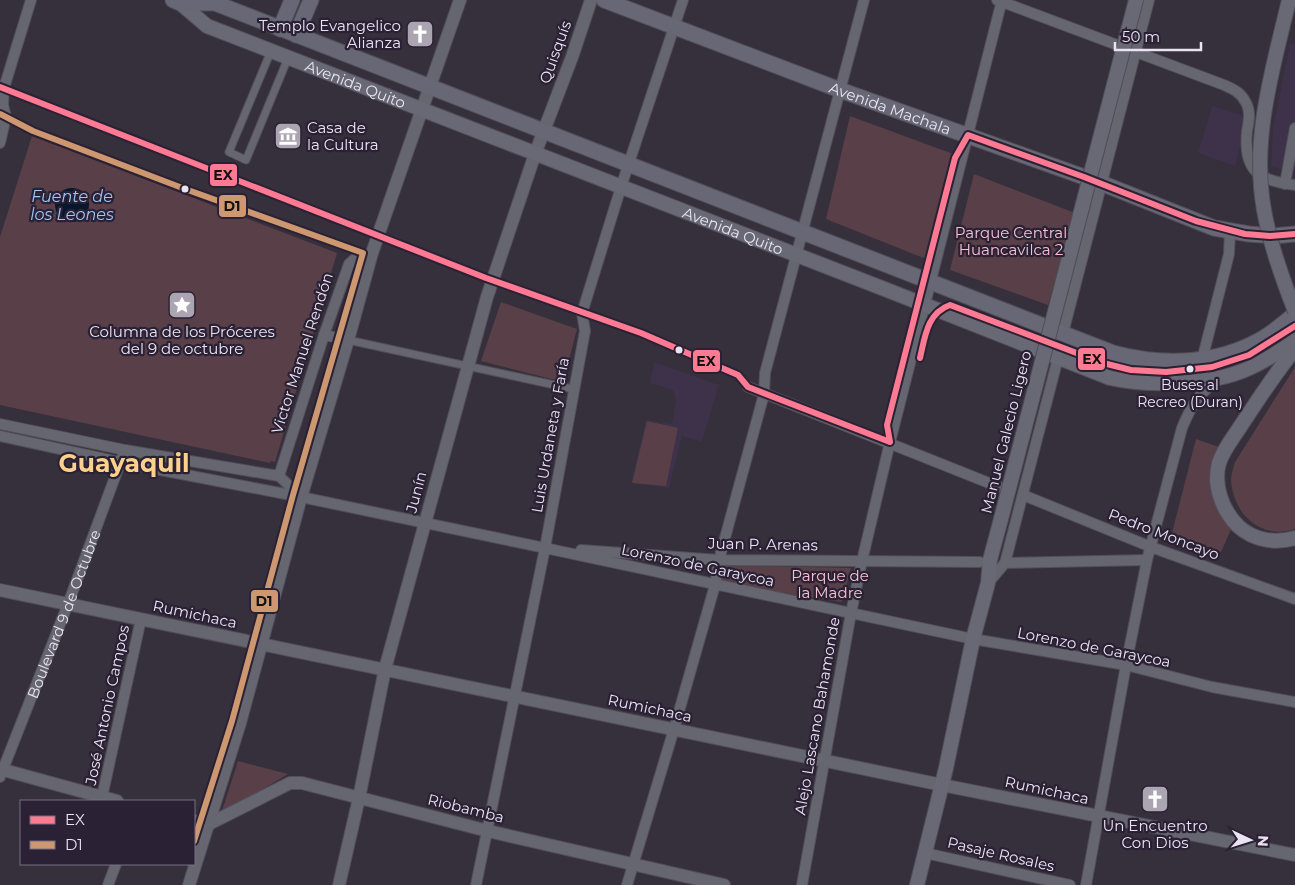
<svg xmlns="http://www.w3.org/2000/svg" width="1295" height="885" viewBox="0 0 1295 885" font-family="Montserrat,sans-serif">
<rect width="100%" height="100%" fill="#35303b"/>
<path fill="#3e314a" d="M1290,43l5,1v127l-24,-4 2,-39z
M1212,106l33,10 1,7 -11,43 -37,-13z
M654,362l65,23 -17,57 -20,-6 -13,52 -38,-5 15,-63 26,4 4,-24 -2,-8 -2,-2 -22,-7z"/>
<path fill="#593f48" d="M850,116l103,38 -27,105 -100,-40z
M32,136l305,117 -62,209 -4,-1 -1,2 -270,-58v-168z
M974,174l101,39 -27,92 -98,-35z
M501,302l76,27 -14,53 -82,-21z
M1295,367v162c-34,11 -61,-14 -64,-48 0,-6 2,-13 4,-19z
M647,421l31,7 -12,58 -34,-3z
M1196,439l23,8 -5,19 19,59 -12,27 -49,-19z
M724,565l127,3 -9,34 -121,-18z
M238,761l50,13 -67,40z"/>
<path fill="#07172c" d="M55 205a17 17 0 1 1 34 0a17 17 0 1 1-34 0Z"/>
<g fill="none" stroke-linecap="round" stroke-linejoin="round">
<g stroke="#524e57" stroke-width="9">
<path id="pedestrian" d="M271,51l-42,101 17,8 42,-102
M348,340l225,49"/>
</g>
<g stroke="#524e57" stroke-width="12">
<g id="minor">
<path d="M997,0l227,85c9,4 16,7 21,16 6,9 4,20 2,30 -4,39 11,50 48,54"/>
<path d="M0,143l6,-26 -3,-12 1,-17 27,-88"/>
<path d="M1285,184l10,-56"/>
<path d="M1063,333l86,-333"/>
<path d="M324,335l24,5"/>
<path d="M1202,360l27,-106 1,-23"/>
<path d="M748,387l251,100"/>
<path d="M0,424l125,26 154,26 21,20"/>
<path d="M0,436l124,27 177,34 244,51 428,91 153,26 86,22 83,15"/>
<path d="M279,476l45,-141 25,-71 10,-9 12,2"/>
<path d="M1023,495l128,52 144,52"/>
<path d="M581,550l138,10 261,2"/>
<path d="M1005,563l142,-3"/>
<path d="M988,583l17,-20 53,-205"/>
<path id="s1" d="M0,777l68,-173 57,-154"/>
<path d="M102,797l39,-178"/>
<path d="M925,853l145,32"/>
<path d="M108,885l8,-21"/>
<path d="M476,885l69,-337 40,-217 -3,-18 39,-126 62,-187"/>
<path d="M627,885l47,-156 41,-144 4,-25 45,-166 1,-21 99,-373"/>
<path d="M802,885l49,-272 11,-52 28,-119 112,-442"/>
<path d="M1086,885l40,-220 21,-105 35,-132c10,-24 15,-32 35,-48"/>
</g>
</g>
<g stroke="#524e57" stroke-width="14">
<path id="tertiary" d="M0,590l942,195 353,70
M0,769l117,32
M194,821l13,4 83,-42h12l186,48 236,54
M189,885l51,-162 61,-226 47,-157 24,-87 88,-253
M339,885l20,-87 26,-129 102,-372 48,-143 37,-97 19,-57"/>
</g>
<g stroke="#524e57" stroke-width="16">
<g id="secondary">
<path id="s2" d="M180,3l27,23 680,264 223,88c22,5 43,6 65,5 51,-2 79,-12 120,-43"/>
<path d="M1295,349c-20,24 -37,51 -55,78 -7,11 -17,23 -21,36 -6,22 3,47 19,63 15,14 37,18 57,12"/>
<path d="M917,885l29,-117 27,-129 15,-56 2,-23 11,-41"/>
</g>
</g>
<g stroke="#524e57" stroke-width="17">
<g id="primary">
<path d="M173,0l7,3h35l898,350c49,13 102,12 147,-13 13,-7 24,-17 35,-26"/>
<path id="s3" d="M604,0l236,90 261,93 113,45 35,6 25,2 21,-2"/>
<path d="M280,29l12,-29"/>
<path d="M296,35l15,-35"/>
</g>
</g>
<use href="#pedestrian" stroke="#666671" stroke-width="7"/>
<use href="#minor" stroke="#666671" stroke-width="10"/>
<use href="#tertiary" stroke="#666671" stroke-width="12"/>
<use href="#secondary" stroke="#696976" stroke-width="14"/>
<use href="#primary" stroke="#676775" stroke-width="15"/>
<g stroke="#524e57" stroke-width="16" stroke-linecap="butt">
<path id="secondary-bridge" d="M1289,0c-16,68 -38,139 -25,210 6,35 18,68 31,101
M1001,519l135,-519"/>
</g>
<use href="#secondary-bridge" stroke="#696976" stroke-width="14"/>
<g stroke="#2b2135" stroke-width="10">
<path id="bus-1" d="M0,87l486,191 155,55 97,42 10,12 142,55
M920,358c5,-21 7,-45 30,-53l153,58 28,7 35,2 46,-5 37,-12 46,-29
M890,442l-3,-17 68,-267 13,-23 116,42 112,44 49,13 25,2 25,-2"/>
</g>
<g stroke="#2b2135" stroke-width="10">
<path id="bus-2" d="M0,114l33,17 152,58 178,64 -70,242 -61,226 -38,120"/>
</g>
<use href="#bus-1" stroke="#fe7a93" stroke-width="6"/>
<use href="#bus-2" stroke="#cd976f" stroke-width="6"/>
</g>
<defs>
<g id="church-square" transform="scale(1.4375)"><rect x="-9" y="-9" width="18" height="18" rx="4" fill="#aba5b2" stroke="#2b2135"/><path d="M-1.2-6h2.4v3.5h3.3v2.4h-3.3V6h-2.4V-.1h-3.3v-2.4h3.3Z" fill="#fff"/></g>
<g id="museum-square" transform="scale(1.4375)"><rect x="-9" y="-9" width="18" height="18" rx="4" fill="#aba5b2" stroke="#2b2135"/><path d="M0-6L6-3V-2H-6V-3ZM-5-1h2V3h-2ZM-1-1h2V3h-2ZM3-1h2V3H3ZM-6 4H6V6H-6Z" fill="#fff"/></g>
<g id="sight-square" transform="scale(1.4375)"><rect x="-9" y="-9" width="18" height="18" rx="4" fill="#aba5b2" stroke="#2b2135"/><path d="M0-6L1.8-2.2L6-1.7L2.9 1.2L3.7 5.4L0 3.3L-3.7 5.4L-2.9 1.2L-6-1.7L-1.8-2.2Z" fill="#fff"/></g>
</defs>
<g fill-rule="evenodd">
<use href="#church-square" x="420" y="34"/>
<use href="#museum-square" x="288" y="136"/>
<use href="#sight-square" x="182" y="305"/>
<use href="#church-square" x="1155" y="799"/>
</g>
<g fill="#eae4f2" stroke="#2b2135" stroke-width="2">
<circle cx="185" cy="189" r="4.5"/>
<circle cx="679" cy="350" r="4.5"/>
<circle cx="1190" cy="369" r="4.5"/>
</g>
<g text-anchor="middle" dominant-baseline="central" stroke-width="4.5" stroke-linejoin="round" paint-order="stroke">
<g font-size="14" fill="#eae4f2" stroke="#2b2135">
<text x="1190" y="385">Buses al<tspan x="1190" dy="17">Recreo (Duran)</tspan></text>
</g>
<g font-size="15" fill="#eae4f2" stroke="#2b2135">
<text x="401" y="25" text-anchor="end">Templo Evangelico<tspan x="401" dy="17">Alianza</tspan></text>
<text x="307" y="127" text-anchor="start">Casa de<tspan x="307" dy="17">la Cultura</tspan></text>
<text x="182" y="331">Columna de los Próceres<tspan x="182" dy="17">del 9 de octubre</tspan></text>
<text x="1155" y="825">Un Encuentro<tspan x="1155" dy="17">Con Dios</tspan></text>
</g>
<g font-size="15" fill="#eae4f2" stroke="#2b2135">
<text transform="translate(555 52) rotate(-70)">Quisquís</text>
<text stroke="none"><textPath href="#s2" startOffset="195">Avenida Quito</textPath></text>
<text stroke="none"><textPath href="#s3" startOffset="306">Avenida Machala</textPath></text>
<text stroke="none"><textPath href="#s2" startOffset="600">Avenida Quito</textPath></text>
<text transform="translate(302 353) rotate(-72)">Victor Manuel Rendón</text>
<text transform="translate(1006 432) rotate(-76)">Manuel Galecio Ligero</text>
<text transform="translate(550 435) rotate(-80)">Luis Urdaneta y Faría</text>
<text transform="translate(416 492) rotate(-75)">Junín</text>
<text transform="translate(1164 534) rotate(21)">Pedro Moncayo</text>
<text transform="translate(763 544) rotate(1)">Juan P. Arenas</text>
<text transform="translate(698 565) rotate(12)">Lorenzo de Garaycoa</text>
<text stroke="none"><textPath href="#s1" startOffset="175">Boulevard 9 de Octubre</textPath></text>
<text transform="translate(195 614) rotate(12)">Rumichaca</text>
<text transform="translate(1094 647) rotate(11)">Lorenzo de Garaycoa</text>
<text transform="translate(107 705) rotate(-78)">José Antonio Campos</text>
<text transform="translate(650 708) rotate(12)">Rumichaca</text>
<text transform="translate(817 716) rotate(-80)">Alejo Lascano Bahamonde</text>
<text transform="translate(1047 790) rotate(12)">Rumichaca</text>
<text transform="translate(466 808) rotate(14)">Riobamba</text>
<text transform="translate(1001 854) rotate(13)">Pasaje Rosales</text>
</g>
<g font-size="15" fill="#f8c1d1" stroke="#2b2135">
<text x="1011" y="232">Parque Central<tspan x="1011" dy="17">Huancavilca 2</tspan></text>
<text x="830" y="575">Parque de<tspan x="830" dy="17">la Madre</tspan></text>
</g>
<g font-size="16" font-style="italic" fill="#9ec7f8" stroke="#2b2135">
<text x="72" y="196">Fuente de<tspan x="72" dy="18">los Leones</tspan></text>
</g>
<g font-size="25" font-weight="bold" fill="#fbd18b" stroke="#2b2135">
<text x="124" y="463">Guayaquil</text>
</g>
</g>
<g stroke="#2b2135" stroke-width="2">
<rect x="209" y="163" width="29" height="24" rx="5" fill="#fe7a93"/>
<rect x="218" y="194" width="29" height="24" rx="5" fill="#cd976f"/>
<rect x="1077" y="347" width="29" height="24" rx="5" fill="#fe7a93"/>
<rect x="692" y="349" width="29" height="24" rx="5" fill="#fe7a93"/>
<rect x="250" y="589" width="29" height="24" rx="5" fill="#cd976f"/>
</g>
<g font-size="14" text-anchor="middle" font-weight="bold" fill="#111">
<text x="223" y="180">EX</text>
<text x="232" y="211">D1</text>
<text x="1092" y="364">EX</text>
<text x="706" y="366">EX</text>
<text x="264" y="606">D1</text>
</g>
<rect x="20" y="800" width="175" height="65" fill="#2b2135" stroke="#776f81"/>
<rect x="30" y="816" width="25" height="8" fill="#fe7a93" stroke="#776f81"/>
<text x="65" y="825" font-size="15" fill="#eae4f2">EX</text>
<rect x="30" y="841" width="25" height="8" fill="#cd976f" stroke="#776f81"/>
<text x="65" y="850" font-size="15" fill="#eae4f2">D1</text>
<g transform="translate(1250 840) rotate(94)" stroke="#2b2135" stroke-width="4" paint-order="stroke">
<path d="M0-4L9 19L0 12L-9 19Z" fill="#eae4f2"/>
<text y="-8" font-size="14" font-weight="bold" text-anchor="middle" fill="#eae4f2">N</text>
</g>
<path d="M1115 42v8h86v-8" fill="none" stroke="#eae4f2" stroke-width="2.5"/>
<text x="1122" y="42" font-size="15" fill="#eae4f2" stroke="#2b2135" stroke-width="4" paint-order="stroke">50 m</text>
</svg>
